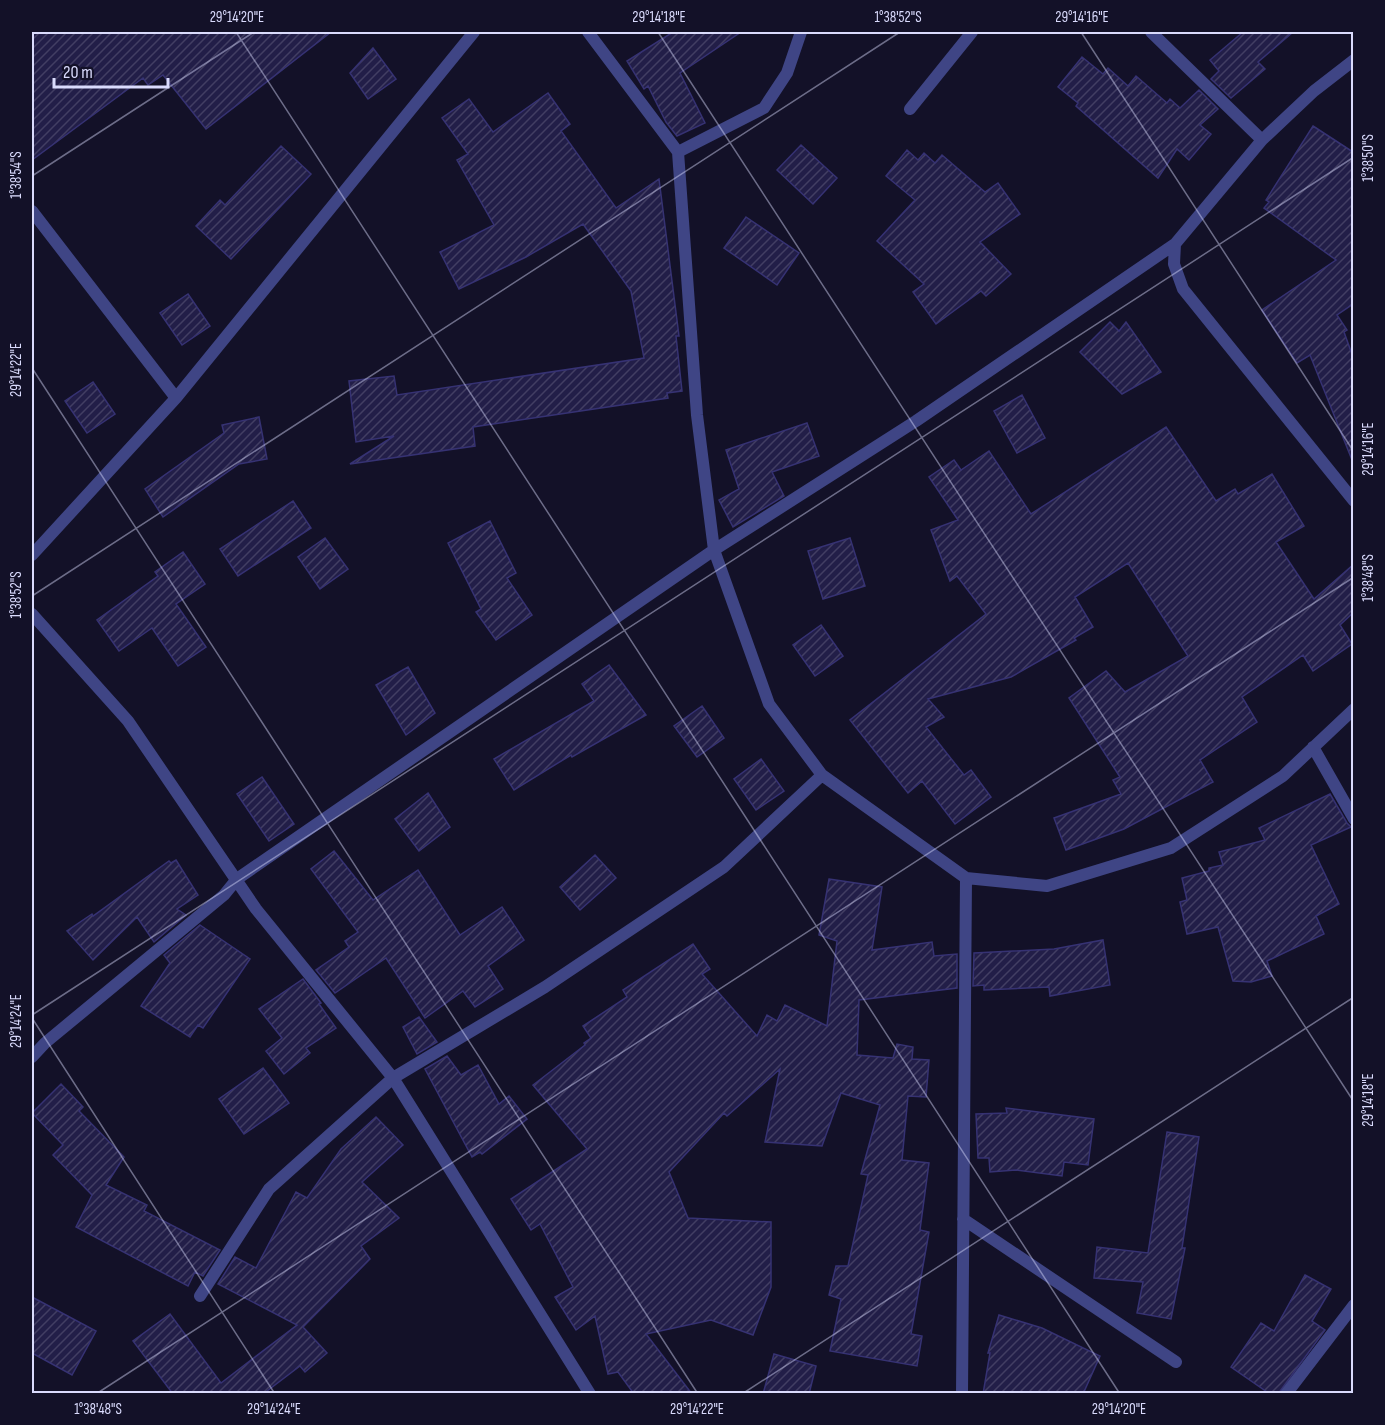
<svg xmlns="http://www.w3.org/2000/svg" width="1385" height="1425" viewBox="0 0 1385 1425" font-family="'Sofia Sans Condensed',sans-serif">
<defs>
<pattern id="building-hatch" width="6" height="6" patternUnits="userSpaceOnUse" patternTransform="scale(1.5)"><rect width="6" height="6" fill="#221e48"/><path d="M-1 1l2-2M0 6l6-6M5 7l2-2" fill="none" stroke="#423e63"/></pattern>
</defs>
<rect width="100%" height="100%" fill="#131128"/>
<path fill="url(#building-hatch)" stroke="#363273" stroke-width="1.5" d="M32,32h299l-125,97 -43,-54 -15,10 -5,-7 -111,82z
M673,32h68l-61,41 25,50 -28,13 -11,-14 -18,-36 -4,3 -17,-28z
M1243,32h50l-35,30 7,7 -34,29 -20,-19 8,-8 -9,-11z
M373,48l23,31 -28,20 -18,-26z
M1082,57l21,17 5,-6 20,18 8,-10 31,27 3,-4 10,9 19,-18 19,19 -18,16 11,9 -22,26 -12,-11 -19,29 -82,-72 2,-3 -20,-16z
M548,93l22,31 -9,7 55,77 43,-29 20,157h-3l6,55 -15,2 1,5 -195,29 2,19 -125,18 44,-28 -38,6 -7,-61 45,-5 3,19 247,-37 -13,-67 -48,-67 -57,33 -67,32 -19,-37 54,-27 -37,-65 11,-6 -26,-36 27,-19 24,33z
M1313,126l40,26v152l-16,11 10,15 -3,2 9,25v102l-1,1 -42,-105 -13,8 -35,-53 74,-50 -72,-52 5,-6 -3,-2z
M801,145l36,33 -24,26 -36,-34z
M281,146l30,28 -80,85 -35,-33 24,-26 5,5z
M907,150l11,10 6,-7 11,10 7,-8 43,37 13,-9 22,31 -40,28 31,32 -25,22 -5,-5 -45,33 -23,-32 11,-8 -47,-43 38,-41 -29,-24z
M746,217l53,36 -22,32 -53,-37z
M188,294l22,32 -28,19 -22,-32z
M1110,322l9,9 7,-9 35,50 -39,22 -42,-42z
M93,382l22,32 -28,19 -22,-32z
M1022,395l23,43 -28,15 -23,-42z
M259,417l8,42 -28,5 -76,53 -18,-28 79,-56 -2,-8z
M807,423l12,33 -47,16 12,24 -51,31 -14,-27 20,-11 -13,-39z
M1166,427l50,74 19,-12 3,5 34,-20 32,52 -28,16 38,57 39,-34v48l-13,12 12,19 -39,27 -10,-16 -61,42 15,25 -57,38 13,22 -89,47 -58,21 -12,-32 67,-24 -8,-14 7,-3 -51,-79 37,-27 19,21 63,-36 -60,-93 -53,34 18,30 -19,11 2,2 -65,37 -83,22 16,18 -18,10 38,48 7,-5 20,27 -36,27 -33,-43 -14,12 -58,-73 136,-106 -29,-38 -7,5 -19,-51 27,-10 -29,-43 25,-17 7,10 28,-19 42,63z
M293,501l18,27 -73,48 -18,-27z
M490,521l26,52 -9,5 25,37 -36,25 -20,-28 5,-3 -33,-66z
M325,538l23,31 -28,20 -22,-32z
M850,538l15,48 -42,13 -15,-48z
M183,552l22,32 -29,20 30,43 -28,19 -26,-38 -33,23 -22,-31 61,-44 -3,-4z
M821,625l22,31 -28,20 -22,-31z
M609,665l37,50 -74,42 -1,-2 -57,35 -20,-31 100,-58 -12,-17z
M408,667l27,46 -29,22 -30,-50z
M702,706l22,32 -27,19 -23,-31z
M761,759l23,32 -28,19 -22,-31z
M262,777l32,47 -25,17 -32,-47z
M428,793l22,34 -31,24 -24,-32z
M1330,794l17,29 4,4 -40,18 28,59 -23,12 8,18 -57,27 5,15 -21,6 -18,-1 -15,-54 -31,7 -7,-32 7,-2 -5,-22 27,-7v-3l14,-3 -4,-13 46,-12 -6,-12z
M334,851l39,49 45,-30 42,65 42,-28 22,33 -36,26 15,23 -28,18 -12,-16 -38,27 -39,-60 -51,35 -19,-23 33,-23 -4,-6 13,-9 -47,-63z
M595,855l21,23 -36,32 -20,-23z
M176,860l22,35 -21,14 9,6 -32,27 -17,-25 -44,43 -26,-29 25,-17 1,2 76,-55 2,2z
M829,879l53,8 -10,63 60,-8 2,14 23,-2v34l-98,12 -2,55 36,3 4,-14 16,3 -1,12 17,1 -3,37 -18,-1 -6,64 27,3 -9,67 9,2 -18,102 11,2 -5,30 -87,-15 11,-52 -12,-4 7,-29h12l20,-91 -7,-1 19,-69 -39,-12 -19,53 -57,-4 15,-73 -53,47 -3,-3 -55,59 19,46 83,4v65l-18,48 -42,-15 -65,14 46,60h-58l-16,-22 -10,2 -13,-58 -19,14 -21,-33 18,-10 -33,-63 -9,6 -20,-31 76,-50 -54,-64 52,-40 -1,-2 7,-5 -8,-12 44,-29 -4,-7 70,-46 17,25 -8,5 55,62 10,-21 10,6 8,-16 42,21 10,-85 -18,-6z
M200,925l50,34 -47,69 -5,-3 -8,12 -49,-31 29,-43 -6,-8z
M1103,940l7,45 -60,11 -1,-9 -65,3v-5l-11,1 1,-33 80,-4z
M303,979l18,24 -2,1 17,24 -30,20 4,5 -26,21 -18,-23 16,-13 -23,-29z
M419,1017l18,25 -20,12 -14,-27z
M447,1056l14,19 17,-10 21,39 10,-8 18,23 -45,35 -2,-2 -8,5 -47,-88z
M263,1068l26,35 -45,31 -25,-35z
M61,1084l22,23 -4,4 45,46 -18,28 41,20 -3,6 76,39 -17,26 -8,-4 -7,14 -112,-59 16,-32 -39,-40 10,-10 -31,-32z
M1006,1108l88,11 -6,46 -24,-3 -2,14 -46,-6 -26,2 -1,-14h-11l-2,-44 31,-1z
M376,1117l27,28 -41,37 37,36 -38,28 9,13 -67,68 24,26 -22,19 -5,-6 -37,28h-90l-40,-53 37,-27 51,69 76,-58 -79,-41 17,-27 21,11 40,-76 11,6 34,-49z
M1167,1132l32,5 -17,111h3l-14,71 -34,-6 6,-31 -49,-4 3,-31 51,6z
M1305,1275l26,14 -19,32 13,9 -47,64h-8l-39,-27 30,-44 13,8z
M32,1297l64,34 -24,44 -40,-22z
M999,1315l43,13 58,28 -17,38h-100l7,-41h-2z
M774,1354l42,12 -7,28h-46z"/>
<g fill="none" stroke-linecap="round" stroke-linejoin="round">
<path stroke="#3f4585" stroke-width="12" d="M588,32l90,120 19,263 17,135 55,154 53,71 144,103 81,8 124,-38 112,-72 71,-67
M1151,32l111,108
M910,109l62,-77
M678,152l86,-44 23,-35 14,-41
M32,211l144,187
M1175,244l-1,20 9,25 171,212
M32,555l144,-157 298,-366
M32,614l96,107 128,188 137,169 197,316
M1313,747l41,72
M32,1057l13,-14 179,-148 13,-16 477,-329 202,-129 259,-177 87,-104 52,-49 40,-31
M963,1219l213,143
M200,1296l69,-107 124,-111 152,-91 179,-120 98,-92
M962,1394l4,-516
M1286,1394l68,-89"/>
</g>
<path fill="none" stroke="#dadbfd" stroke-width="1.5" stroke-opacity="0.45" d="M236,32l884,1362M658,32l696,1070M1081,32l273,420M32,176l222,-144M32,368l666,1026M32,596l868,-564M32,1015l1322,-858M32,1018l243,376M96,1394l1258,-817M742,1394l612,-397"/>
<rect width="1385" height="1425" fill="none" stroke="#131128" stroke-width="66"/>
<path d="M54 78v9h114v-9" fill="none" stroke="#dadbfd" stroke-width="3"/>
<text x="63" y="78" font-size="18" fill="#dadbfd" stroke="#131128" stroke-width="4.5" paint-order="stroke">20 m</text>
<rect x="33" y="33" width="1319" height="1359" fill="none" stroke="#dadbfd" stroke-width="2"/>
<g font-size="15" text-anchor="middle" fill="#dadbfd">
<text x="237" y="22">29°14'20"E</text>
<text x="659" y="22">29°14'18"E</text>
<text x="898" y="22">1°38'52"S</text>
<text x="1082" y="22">29°14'16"E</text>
<text transform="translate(1368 158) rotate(-90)" y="5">1°38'50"S</text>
<text transform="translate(16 175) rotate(-90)" y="5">1°38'54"S</text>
<text transform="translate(16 370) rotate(-90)" y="5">29°14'22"E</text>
<text transform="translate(1368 449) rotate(-90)" y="5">29°14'16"E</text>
<text transform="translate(1368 578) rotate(-90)" y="5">1°38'48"S</text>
<text transform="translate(16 595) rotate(-90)" y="5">1°38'52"S</text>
<text transform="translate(16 1021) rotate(-90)" y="5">29°14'24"E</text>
<text transform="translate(1368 1100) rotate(-90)" y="5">29°14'18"E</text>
<text x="98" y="1414">1°38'48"S</text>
<text x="274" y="1414">29°14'24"E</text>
<text x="697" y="1414">29°14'22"E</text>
<text x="1119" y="1414">29°14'20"E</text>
</g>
</svg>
